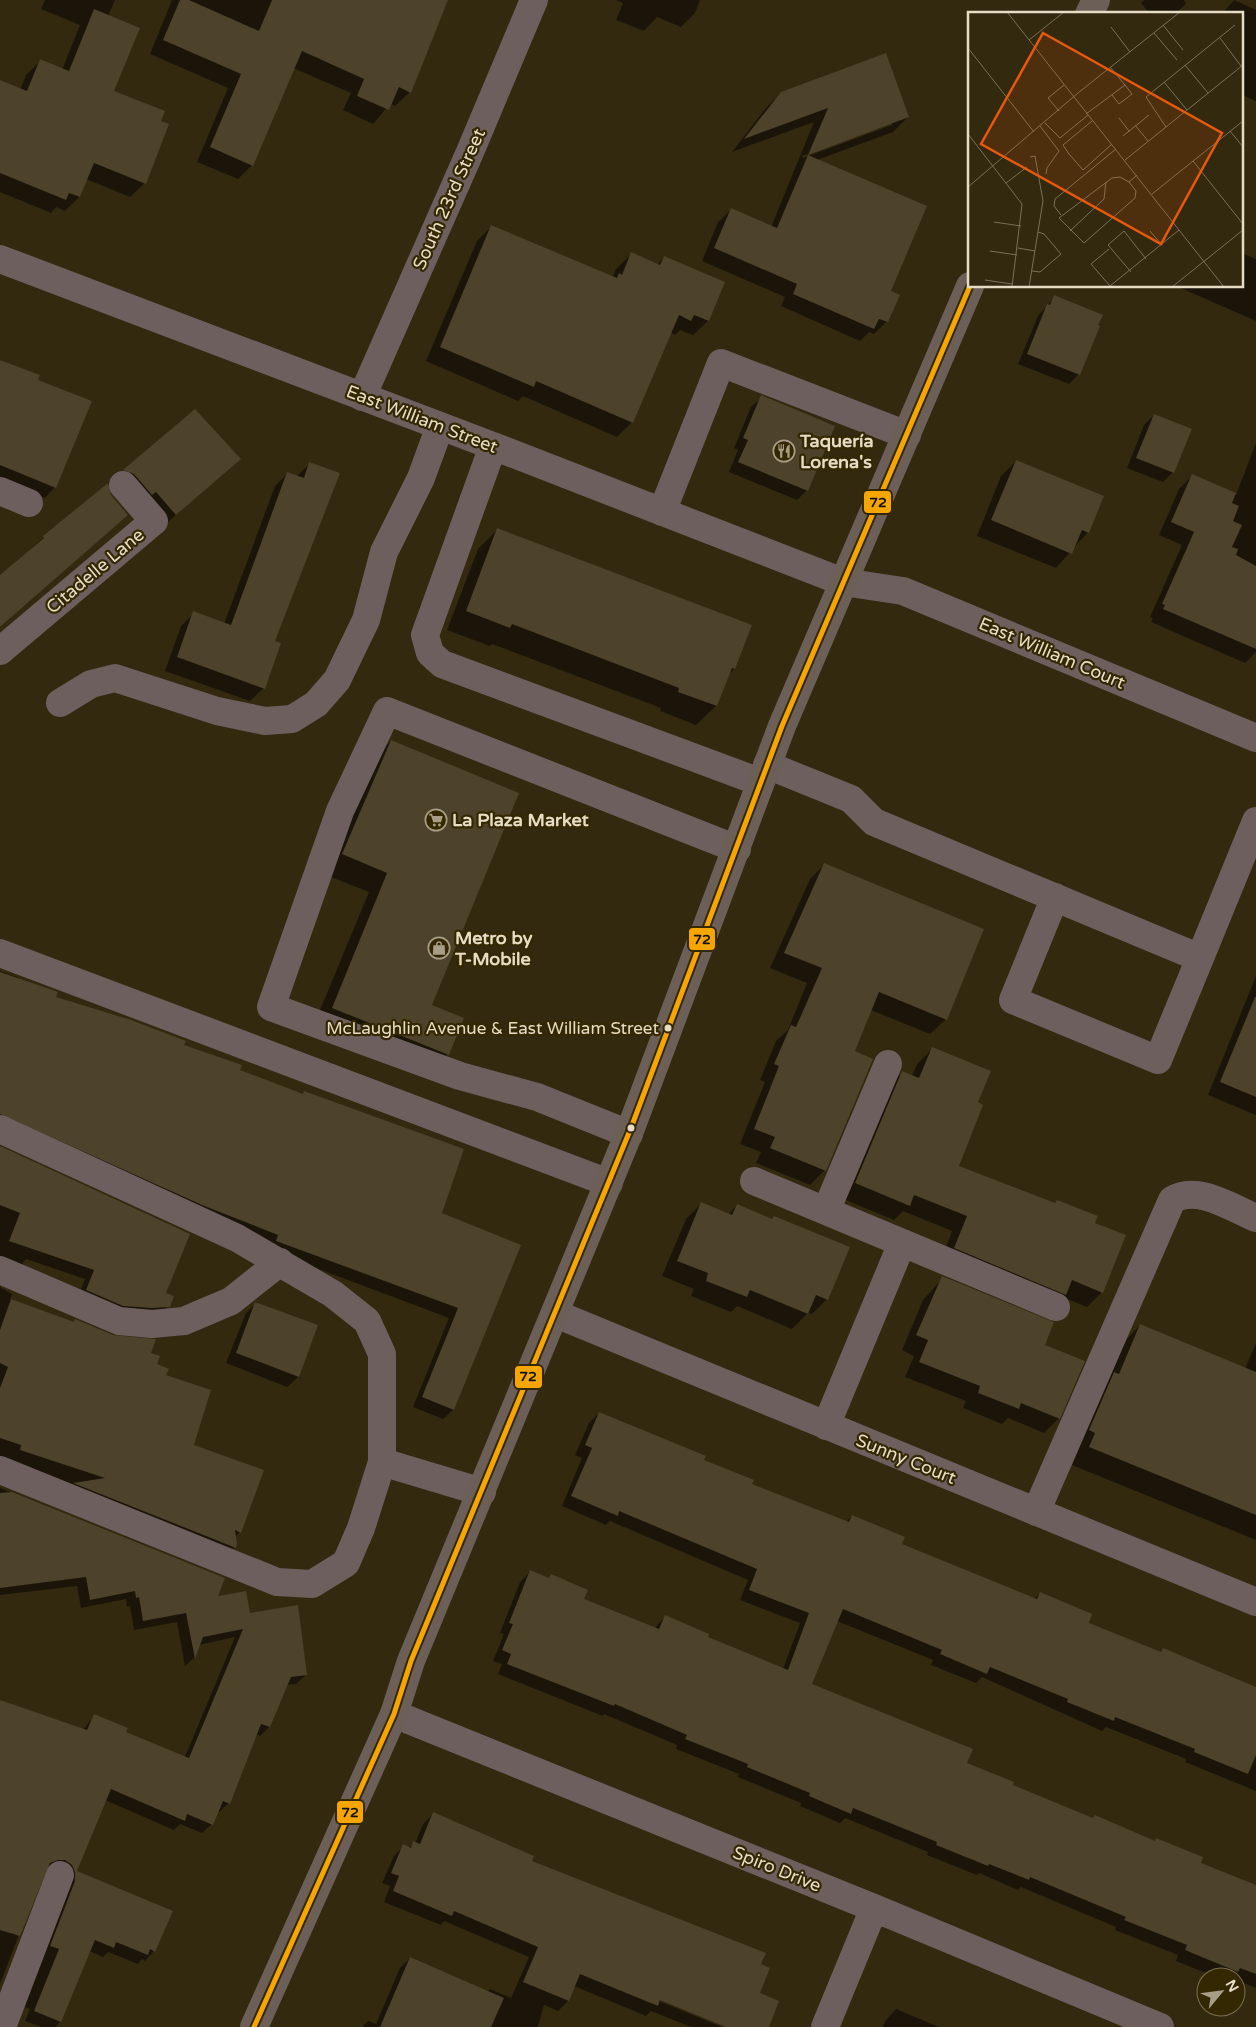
<svg xmlns="http://www.w3.org/2000/svg" width="1256" height="2027" viewBox="0 0 1256 2027" font-family="'Varela Round',sans-serif">
<rect width="100%" height="100%" fill="#32290f"/>
<path fill="#0007" fill-rule="evenodd" d="M45,0h70l-7,16 4,75 47,30 -14,62 -15,14 -44,-18 -7,18 -14,14 -9,-4 -5,6 -51,-21v-107l20,5 6,-15 14,-14 22,9 18,-45 -39,-16z
M172,0h275l-37,92 -15,14 -5,-2 -17,20 -30,-14 8,-17 -58,-25 -41,97 -14,14 -41,-17 31,-74 -78,-34z
M616,0h84l-5,13 -14,14 -24,-10 -13,14 -28,-11 7,-17z
M1144,0h40l2,4 -11,10h-25l-9,-11z
M1234,0l22,10v91l-14,-6v-81h-20z
M781,93l127,24 -15,15 -76,28 72,132 9,3 -12,27 -12,12 -5,-2 -9,9 -79,-35 4,-9 -83,-36 16,-39 13,-12 40,17 43,-105 -82,30 34,-44zM892,122v3l-89,33 -1,-2z
M492,226l120,52 4,-9 15,-15 26,11 7,-8 60,26 -16,38 -15,14 -13,-5 -5,5 -5,-3 -38,90 -15,15 -94,-41 -5,5 -92,-40 51,-120z
M1242,253l14,6v62l-80,-35h66z
M1055,297l24,77 -10,10 -51,-20 20,-48z
M0,360l38,16 -2,4 19,107 -10,11 -45,-19z
M762,397l45,93 -10,10 -68,-28 9,-22 -4,-2 17,-41z
M195,410l44,49 -79,70 -41,-40 -9,-4z
M1154,415l19,57 -10,10 -36,-14 17,-43z
M1256,443v209l-11,11 -94,-41 2,-4 -3,-1 32,-72 -23,-10 20,-46 13,-13 44,19z
M1016,461l72,71 -32,36 -79,-32 24,-60z
M310,463l-46,225 -14,13 -85,-30 16,-45 13,-13 30,11 51,-138 13,-13 8,4z
M110,495l17,20 -127,112v-50l44,-40z
M497,530l253,96 -16,43 -6,6 -12,31 -20,19 -36,-14 1,-3 -169,-64 -2,2 -43,-16 31,-81z
M391,741l40,265 31,13 -15,35 -19,20 -115,-47 56,-135 -46,-18 48,-113z
M825,864l121,155 -16,15 -59,-24 -18,42 -28,118 -15,15 -54,-22 5,-11 -21,-8 25,-62 -5,-2 16,-39 12,-11 19,-47 -37,-15 40,-89z
M0,971l19,7v2l35,18 128,47 56,25 64,25 3,-3 136,122 78,32 -66,164 -10,9 -30,-12 36,-89 -181,-68 -268,-125z
M1256,976v139l-48,-20z
M932,1049l44,54 -19,63 137,57 8,69 -15,15 -25,-10 -122,-34 12,-32 -49,-20 -9,9 -53,-22 46,-110 15,-15 10,3 5,-12z
M0,1148l165,146 4,12 -10,10 -82,-17 8,-20 -59,-20 -11,14 -15,-7z
M701,1204l27,11 9,-10 90,94 -15,15 -4,-1 -16,16 -55,-23 -6,6 -40,-16 3,-7 -32,-13 24,-57z
M943,1278l100,68 16,72 -15,15 -36,-15 -6,6 -39,-16 3,-7 -61,-24 9,-21 -12,-6 21,-50z
M0,1287l12,7 -2,6 139,53 16,23 28,70 47,86 -5,5 -1,11 -9,9 -225,-91z
M256,1303l60,23 -18,51 -11,10 -61,-24 20,-50z
M1140,1325l105,44 11,-26v197l-184,-75 6,-14 -7,-2 51,-105z
M599,1413l151,72 96,37 6,-6 48,29 134,54 6,-6 47,31 73,29 3,-3 93,38v103l-71,-29 1,-3 -80,-32 -4,4 -120,-54 -6,6 -45,-18 2,-5 -96,-39 -27,64 202,101 244,101v101l-20,-8v-3h-20l-40,-16 2,-6 -63,-25 1,-3 -95,-40 -3,3 -39,-17 -2,2 -50,-20 1,-3 -83,-34 -5,5 -40,-17 1,-3 -63,-26 1,-3 -63,-25 1,-4 -73,-31 -1,2 -105,-42 4,-10 -9,-3 11,-27 -4,-1 20,-51 10,-10 18,7 3,-3 32,24 71,29 11,-12 41,21 77,31 17,-46 -60,-23 8,-20 -138,-59 -4,4 -44,-19 20,-48 -7,-3 14,-32z
M0,1488l223,90 -7,20 33,16 57,61 -10,9 -10,1 -17,42 -9,9 -5,-2 -26,69 -10,9 -2,-1 -5,13 -10,9 -22,-9 -6,6 -69,-30 -30,71 79,80 -9,10 -3,-2 -4,5 -30,-12 -5,5 -14,-6 -29,71 -5,5h-14l-16,-6 5,-12 -8,-3 33,-137 -11,1 -44,114v-267l83,13 11,-14 31,16 60,25 50,-120 -36,8 -5,13 -9,8 -8,-44 -43,8 -4,-24 -3,1 -1,-8 -45,9 -4,-22 -77,9z
M433,1814l98,48 228,103 -1,29 9,33h-38l-74,-30 -1,2 68,28h-31l-40,-16 -5,5 -72,-30 -6,15 -10,10 -14,-6 -6,22h-176l6,-6 8,3 24,-56 10,-10 77,34 3,-3 21,9 18,-41 -85,-36 -3,4 -57,-23 6,-16 -8,-3 12,-27 10,-10 4,2 7,-4 8,-20z
M896,2009l43,18h-57l4,-7z"/>
<path fill="#4d422a" d="M180,0h9l70,31 13,-31h176l-37,93 -12,-6 -10,23 -32,-14 7,-17 -62,-28 -49,115 -43,-19 31,-73 -78,-34z
M94,9l46,19 -26,63 51,20 -4,10 8,3 -23,60 -52,-21 -14,34 -11,-4 -3,7 -66,-27v-93l27,11 13,-32 29,12z
M886,53l23,64 -101,38 20,-47 -84,31 37,-47z
M808,155l119,51 -36,85 9,4 -12,27 -9,-3 -5,10 -81,-35 4,-10 -83,-36 17,-40 46,20z
M491,225l126,53 2,-5 3,2 9,-23 29,13 4,-9 61,26 -16,39 -15,-6 -3,6 -12,-6 -46,108 -97,-42 -2,6 -94,-40z
M1054,295l49,20 -5,10 2,1 -20,49 -53,-21 20,-50 3,1z
M0,360l40,15 -2,5 54,21 -36,87 -56,-23z
M761,395l74,31 -27,65 -70,-29 10,-22 -5,-2z
M195,409l46,50 -65,56 -20,-23 -4,3 -18,-21 -11,-4z
M1154,414l38,15 -18,44 -38,-15z
M1016,460l88,36 -15,37 -7,-3 -10,24 -81,-34z
M309,462l31,11 -65,168 6,2 -16,46 -88,-32 16,-46 38,14 56,-153 17,6z
M1192,474l44,19 -4,10 7,3 -6,15 9,4 -10,22 6,2 -2,6 20,11v83l-93,-40 2,-4 -3,-1 32,-72 -23,-10z
M108,483l3,12 17,20 -128,112v-52l44,-37 -1,-2z
M497,528l255,97 -17,44 -3,-1 -15,38 -39,-14 1,-4 -167,-64 -2,4 -44,-17z
M391,740l128,53 -87,212 32,13 -15,37 -117,-47 55,-135 -45,-19z
M824,863l160,66 -37,91 -68,-28 -24,59 18,8 -47,112 -56,-23 5,-11 -21,-8 25,-63 -5,-2 17,-39 5,2 26,-59 -38,-15z
M0,972l58,20 -2,5 75,23 55,21 -2,4 58,20 -2,5 63,24 1,-3 160,58 -22,64 79,32 -67,165 -32,-13 36,-89 -182,-67 2,-6 -76,-30 -202,-91z
M1255,997h1v100l-36,-15z
M932,1047l59,24 -13,31 5,3 -24,61 96,37 2,-3 41,16 -3,7 31,12 -23,58 -31,-13 -6,15 -112,-47 13,-32 -53,-21 -4,11 -55,-23 47,-112 17,7z
M0,1146l190,88 -24,59 8,3 -4,11 -18,1 -29,-2 -37,-16 8,-20 -85,-29 11,-28 -20,-8z
M701,1202l31,13 5,-11 35,15 2,-3 76,31 -22,53 -12,-5 -8,19 -58,-24 -3,7 -41,-16 2,-8 -31,-12z
M942,1276l112,46 -9,23 40,16 -25,58 -39,-16 -2,6 -41,-16 2,-7 -61,-24 9,-22 -12,-5z
M11,1299l63,23 1,-3 38,16 43,4 -5,14 9,3 -3,8 12,5 -3,6 45,15 -17,55 70,25 -23,63 -6,-3 2,13 -1,5 -163,-65 32,-5 -85,-28 1,-5 -21,-7v-50l8,-21 -8,-4v-33z
M255,1302l63,23 -19,52 -63,-24z
M1140,1324l116,48v143l-167,-68 6,-14 -6,-3 25,-58 5,2z
M599,1412l107,44 -2,4 50,20 -2,4 97,38 3,-7 53,22 -3,7 135,55 3,-7 52,22 -3,9 72,29 2,-4 93,39v68l-8,19 -54,-22 1,-3 -80,-32 -1,4 -47,-19 1,-3 -78,-32 -3,7 -47,-20 2,-4 -99,-41 -31,75 161,65 -6,14 47,19 -1,3 80,33 2,-3 60,26 1,-3 47,19 -2,6 55,22v89l-16,-6 -2,4 -53,-22 2,-5 -63,-25 2,-3 -96,-40 -1,3 -40,-16 -1,2 -52,-21 1,-3 -84,-34 -2,6 -42,-18 1,-3 -63,-26 1,-3 -63,-25 2,-4 -72,-31 -1,2 -107,-42 4,-10 -9,-4 11,-26 -4,-1 21,-53 19,8 2,-4 37,16 -4,9 75,30 6,-14 44,19 -1,3 80,33 21,-57 -60,-23 8,-21 -138,-58 -1,5 -47,-20 21,-48 -7,-3z
M12,1492l213,86 -7,18 28,-5 4,22 48,-8 9,70 -16,2 -21,50 -9,-3 -31,80 -7,-3 -10,24 -26,-11 -2,7 -74,-32 -34,82 96,40 -18,41 -5,-3 -2,6 -32,-13 -2,6 -19,-8 -34,82 -27,-11 25,-62 -9,-3 25,-65v-9l-3,-7 -7,-5h-7l-8,3 -30,73 -20,-6v-230l87,30 7,-16 34,14 -2,4 63,26 54,-129 -40,8 -8,22 -9,-46 -43,8 -4,-24 -3,1 -1,-7 -45,9 -4,-23 -86,11v-95z
M433,1812l101,44 -2,5 234,92 -5,11 9,4 -10,25 19,8 -10,26h-43l-66,-27 -2,6 -78,-32 -11,27 -46,-19 15,-35 -84,-36 -2,5 -59,-25 6,-15 -8,-3 12,-29 8,4 2,-7 7,3z
M410,1957l94,41 -13,29h-111z"/>
<g fill="none" stroke-linecap="round" stroke-linejoin="round">
<path stroke="#6e5f5f" stroke-width="28" d="M0,259l493,187 350,136 60,9 353,147
M362,397l108,-245 64,-152
M493,446l-68,189 5,18 12,11 318,118
M0,491l29,12
M662,512l59,-149 186,72
M0,651l154,-130 -31,-36
M60,703l31,-19 24,-6 102,33 48,10 27,-2 24,-15 21,-24 29,-60 18,-68 37,-74 19,-52
M767,765l84,34 23,23 326,136 56,-137
M1055,897l-42,103 145,60 42,-102
M0,953l609,230
M0,1129l237,109 96,56 34,27 15,33v108l-21,66 -15,35 -34,21 -35,-2 -277,-112
M629,1134l-92,-37 -77,-21 -189,-69 69,-196 47,-100 350,138
M754,1181l302,126
M826,1211l62,-147
M0,1270l119,51 33,3 32,-3 47,-20 49,-39
M556,1314l700,288
M826,1426l76,-183
M382,1462l100,30
M1036,1512l136,-312c25,-16 60,8 84,18
M394,1714l480,194 286,119
M2,2027l58,-152
M825,2027l49,-119"/>
<path stroke="#6c5f57" stroke-width="28" d="M1089,14l7,-14
M254,2027l140,-313 17,-53 220,-533 151,-402 188,-440"/>
<g stroke="#342803" stroke-width="9">
<path id="bus-1" d="M254,2027l140,-313 17,-53 220,-533 151,-402 188,-440"/>
</g>
<use href="#bus-1" stroke="#f7a600" stroke-width="5"/>
</g>
<defs>
<g id="restaurant-ring" transform="scale(1.125)"><circle r="9.5" fill="#342803" stroke="#a89e85" stroke-width="1.5"/><path d="M-5-6h1v4h1v-4h1v4h1v-4h1v5L-1.5 .5V6h-2V.5L-5-1ZM5-6V6H3V1.5H1.5Q1.5-4 5-6Z" fill="#a89e85"/></g>
<g id="supermarket-ring" transform="scale(1.125)"><circle r="9.5" fill="#342803" stroke="#a89e85" stroke-width="1.5"/><path d="M-6-5.5h2.5l.6 2H6L4.5 2H-2.5L-4.4-4H-6ZM-1.5 3.2a1.3 1.3 0 1 0 .1 0ZM3 3.2a1.3 1.3 0 1 0 .1 0Z" fill="#a89e85"/></g>
<g id="shop-ring" transform="scale(1.125)"><circle r="9.5" fill="#342803" stroke="#a89e85" stroke-width="1.5"/><path d="M-5-2.5h2.3a2.7 3.5 0 0 1 5.4 0H5L5.5 6h-11ZM-1.5-2.5h3a1.5 2.3 0 0 0-3 0Z" fill="#a89e85"/></g>
</defs>
<g fill-rule="evenodd">
<use href="#restaurant-ring" x="784" y="451"/>
<use href="#supermarket-ring" x="436" y="820"/>
<use href="#shop-ring" x="439" y="948"/>
</g>
<g fill="#e7ddc5" stroke="#342803" stroke-width="2">
<circle cx="668" cy="1028" r="4.5"/>
<circle cx="631" cy="1128" r="4.5"/>
</g>
<g text-anchor="middle" dominant-baseline="central" stroke-width="4.5" stroke-linejoin="round" paint-order="stroke">
<g font-size="17" fill="#e7ddc5" stroke="#342803" text-anchor="end">
<text x="659" y="1028">McLaughlin Avenue &amp; East William Street</text>
</g>
<g font-size="18" fill="#e7ddc5" stroke="#342803">
<text transform="translate(449 199) rotate(-66)">South 23rd Street</text>
<text transform="translate(422 419) rotate(21)">East William Street</text>
<text transform="translate(95 571) rotate(-40)">Citadelle Lane</text>
<text transform="translate(1052 653) rotate(23)">East William Court</text>
<text transform="translate(906 1459) rotate(22)">Sunny Court</text>
<text transform="translate(777 1869) rotate(22)">Spiro Drive</text>
</g>
<g font-size="18" font-weight="bold" fill="#e7ddc5" stroke="#342803" text-anchor="start">
<text x="800" y="441">Taquería<tspan x="800" dy="21">Lorena's</tspan></text>
<text x="452" y="820">La Plaza Market</text>
<text x="455" y="938">Metro by<tspan x="455" dy="21">T-Mobile</tspan></text>
</g>
</g>
<g transform="translate(968 12)">
<rect width="275" height="275" fill="#32290f"/>
<path fill="none" stroke="#7a7158" stroke-width="1" d="M39,0l217,275M195,13l20,25M143,15l19,25M186,21l23,27M252,26l21,28M61,28l35,-28M0,36l66,84M217,53l23,28M196,70l23,28M144,83l7,9 13,-10 -7,-9M91,99l-11,-13 16,-13M118,102l39,-29 -15,-18M151,106l10,13M124,109l-29,24 6,9 14,16 29,-26M77,111l15,15 28,-23M167,113l13,16M72,114l19,25 -12,17 -1,6M198,115l-20,-30 89,-72M262,119l13,16M0,122l54,70 -10,83M155,124l26,-21M157,148l118,-95M225,149l50,63M161,170l7,9 -1,7 -51,45 -25,-25 53,-40 8,-1 9,5 8,-7M38,171l21,-16M0,175l110,-94 102,-81M184,182l91,-73M93,203l-7,-9 1,-7 61,-50M0,210v24M26,210l27,4M102,219l34,-32 2,-17M182,219l12,14M50,236l17,3M141,237l-18,15 19,22 69,-56M22,239l27,4M64,259l8,1 21,-18 -17,-20 -6,-2M163,260l-23,-27 16,-14 22,28M17,268l27,4M61,275l14,-86 -8,-45 -5,1M204,275l71,-57"/>
<path fill="#e8590c" fill-opacity="0.15" stroke="#e8590c" stroke-width="2.5" d="M75,21l179,100 -61,111 -180,-100z"/>
<rect width="275" height="275" fill="none" stroke="#e7ddc5" stroke-width="2.5"/>
</g>
<g stroke="#342803" stroke-width="2">
<rect x="863" y="490" width="29" height="24" rx="5" fill="#f7a600"/>
<rect x="688" y="927" width="28" height="24" rx="5" fill="#f7a600"/>
<rect x="514" y="1365" width="29" height="24" rx="5" fill="#f7a600"/>
<rect x="336" y="1800" width="28" height="24" rx="5" fill="#f7a600"/>
</g>
<g font-size="14" text-anchor="middle" font-weight="bold" fill="#111">
<text x="878" y="507">72</text>
<text x="702" y="944">72</text>
<text x="528" y="1381">72</text>
<text x="350" y="1817">72</text>
</g>
<g transform="translate(1221 1992) rotate(61)"><circle r="24" fill="#342803" stroke="#7c7051"/>
<path d="M0-4L9 19L0 12L-9 19Z" fill="#a89e85"/>
<text y="-8" font-size="14" font-weight="bold" text-anchor="middle" fill="#e7ddc5">N</text>
</g>
</svg>
